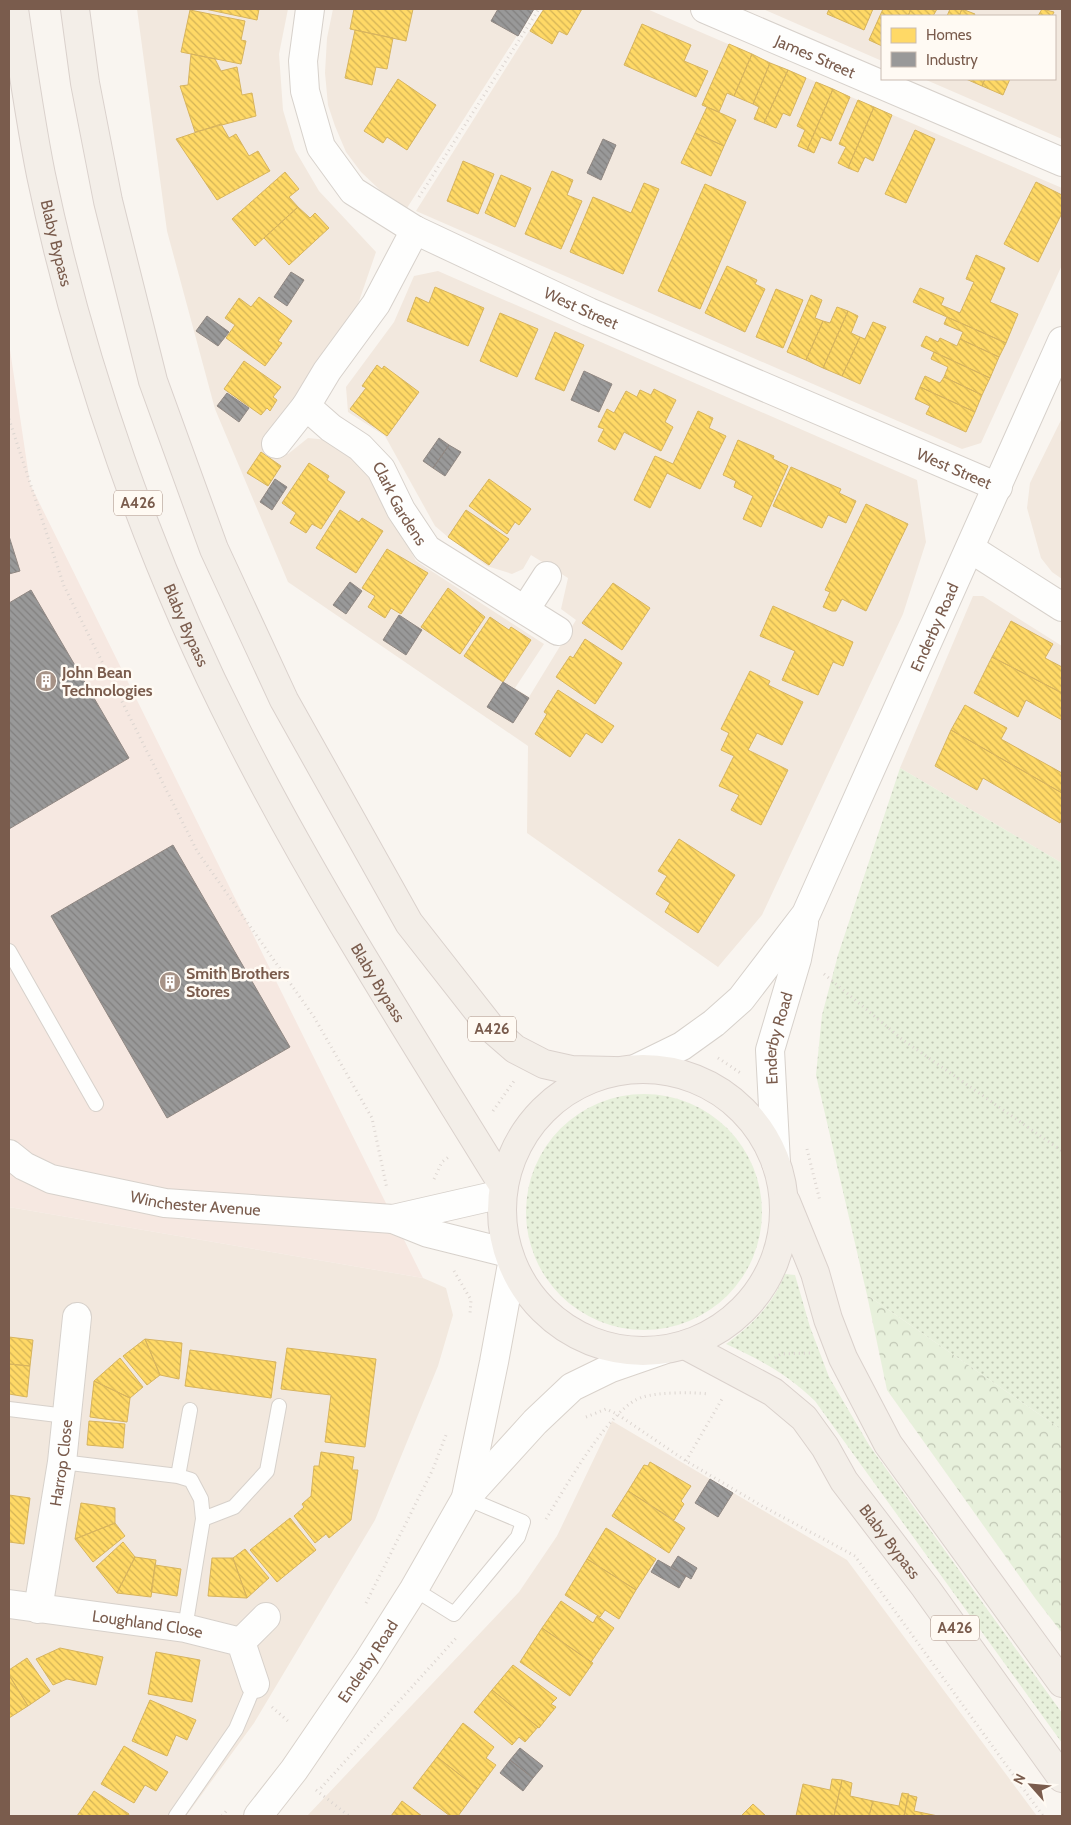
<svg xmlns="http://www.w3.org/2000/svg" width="1071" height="1825" viewBox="0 0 1071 1825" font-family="Cabin,sans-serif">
<defs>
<pattern id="grass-dots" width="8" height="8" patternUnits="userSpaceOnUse" patternTransform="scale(1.25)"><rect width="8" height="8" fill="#e7f0db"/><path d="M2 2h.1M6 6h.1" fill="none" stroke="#c0c6b4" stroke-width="1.8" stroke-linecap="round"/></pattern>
<pattern id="forest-crowns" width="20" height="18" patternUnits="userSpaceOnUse" patternTransform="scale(1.25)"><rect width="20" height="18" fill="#e7f0db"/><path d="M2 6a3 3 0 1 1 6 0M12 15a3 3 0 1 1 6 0" fill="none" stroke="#c0c6b4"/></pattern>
<pattern id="homes-back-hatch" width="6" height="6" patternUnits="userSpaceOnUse" patternTransform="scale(1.25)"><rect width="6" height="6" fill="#ffd966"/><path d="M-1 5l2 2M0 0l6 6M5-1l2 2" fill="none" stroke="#d3b356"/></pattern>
<pattern id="industry-back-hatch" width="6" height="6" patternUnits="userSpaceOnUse" patternTransform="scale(1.25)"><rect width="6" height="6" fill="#999"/><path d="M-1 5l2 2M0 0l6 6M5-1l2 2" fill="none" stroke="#82807f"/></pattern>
</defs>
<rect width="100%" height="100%" fill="#f9f5f0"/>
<path fill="#f2e8de" d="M137,9h151l-9,45 4,56 12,40 24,41 57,61 -20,58 -92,130 24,14 20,-16 20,2 39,28 49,93 128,83 -29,44 14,9 47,-77 -15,-11 7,-31 -37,-23 -8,14 -11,5 -25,-8 -39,-29 -13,-11 -50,-90 -37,-24 -2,-25 48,-65 20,-46 24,-5 479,209 9,62 -23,72 -141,301 -44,52 -191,-134 1,-87 -240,-164 -73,-173 -48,-178z
M333,9h201l-127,199 -26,-17 -20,-19 -15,-20 -11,-26 -7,-21 -3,-32 2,-35z
M543,9h104l415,179v77l-81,178 -19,6 -546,-238z
M763,9h299v130l-138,-60h131v-63h-173v45z
M1062,418v161l-10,-7 -11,-14 -14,-50 3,-25z
M973,596h10l79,50v217l-162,-95z
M9,1207l414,71 23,10 7,27 -15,51 -63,154 -121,203 -68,93h-174l-3,-2z
M612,1421l235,139 190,256h-730l212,-224 38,-56z"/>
<path fill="#f6e8e1" d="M9,343l21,141 393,794 -414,-71z"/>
<path fill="url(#grass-dots)" d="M900,768l162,95v567l-195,-135 -51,-220 6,-60 16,-60z
M526 1212a118 118 0 1 1 236 0a118 118 0 1 1-236 0Z
M785,1274l10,1 15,52 19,50 40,68 193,268v30l-247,-342c-26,-26 -56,-42 -89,-57 27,-19 46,-39 59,-70z"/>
<path fill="url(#forest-crowns)" d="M867,1295l195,135v203l-27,-35 -148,-208z"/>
<path fill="url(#homes-back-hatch)" stroke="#d7b45e" d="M205,9h54l-2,11z
M354,9h59l-7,32 -56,-12z
M544,9h38l-15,26 -8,-4 -7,13 -22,-13z
M829,9h44l-9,21 -37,-16z
M883,9h28l-3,7h-26v30l-13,-6z
M911,9h26l-4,7h-25z
M950,9h12l-3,7h-12z
M962,9l13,5 -1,2h-15z
M1042,9l12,3 -2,4h-14z
M190,10l55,11 -4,19 5,1 -5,23 -60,-12z
M642,24l49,21 -7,16 24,10 -12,26 -72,-32z
M355,30l38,8 -6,31 -11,-2 -4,18 -27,-7z
M729,44l23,10 -18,42 -7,-3 -8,19 -17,-7z
M191,54l24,5 6,12 16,-4 5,28 10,-2 4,23 -61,16 -15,-46 8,-1z
M752,54l18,9 -17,41 -19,-8z
M770,63l18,7 -24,53 -10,-4 5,-12 -6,-3z
M788,70l18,8 -16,38 -7,-3 -7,15 -12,-5z
M398,79l38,26 -29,45 -20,-13 -4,6 -19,-12z
M966,79h19l-3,7z
M985,79h25l-7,16 -21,-9z
M816,82l17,7 -26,61 -9,-4 7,-16 -8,-4z
M833,89l17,8 -19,44 -10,-4 -7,16 -7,-3z
M858,100l16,7 -26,61 -10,-5 8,-16 -7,-3z
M707,107l29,13 -12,26 -29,-13z
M874,107l18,8 -19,46 -8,-4 -7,15 -10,-4z
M221,124l8,14 7,-4 13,22 9,-5 12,20 -53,29 -41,-61z
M915,130l20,9 -29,64 -21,-9z
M695,133l29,13 -13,30 -30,-13z
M463,161l31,13 -16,40 -31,-13z
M552,171l21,9 -6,15 15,6 -21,48 -36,-15z
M285,172l14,17 -10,8 9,10 -43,39 -23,-27z
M501,175l30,13 -16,39 -30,-14z
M1036,182l26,13v18l-24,49 -34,-18z
M644,183l15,6 -36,85 -53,-22 23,-55 38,16z
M705,184l41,18 -46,107 -42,-18z
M298,207l12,11 5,-5 14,15 -40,37 -25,-27z
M976,255l29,13 -15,34 28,12 -12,29 -93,-41 7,-14 24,10 -3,7 19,8 14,-31 -8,-3z
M727,266l30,14 -2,4 10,5 -20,43 -40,-19z
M435,287l49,21 -16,38 -61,-25 9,-24 13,6z
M776,289l27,11 -20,48 -27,-11z
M811,295l11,5 -7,18 8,3 -17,39 -19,-8z
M259,297l33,24 -14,20 4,2 -17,23 -39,-28 9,-13 -10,-7 14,-20 12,9z
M837,307l11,4 -25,57 -17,-8 17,-39 7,2z
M848,311l10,5 -7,17 9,4 -18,39 -19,-8z
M500,313l38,16 -21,48 -37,-16z
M947,317l59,26 -7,14 -39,-18 3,-7 -19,-8z
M873,322l13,5 -26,57 -18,-8 18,-39 5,2z
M555,332l29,13 -20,46 -29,-12z
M926,336l12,6 2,-4 17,8 3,-7 39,18 -9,21 -69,-32z
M934,352l56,26 -8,17 -38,-18 4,-10 -17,-8z
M244,361l37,26 -8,10 4,3 -7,11 -3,-3 -6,7 -37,-26z
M377,365l5,4 2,-3 35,26 -32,44 -37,-27 16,-21 -4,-2z
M925,376l15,7 4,-6 38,18 -7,17 -55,-25z
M920,387l55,25 -9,20 -40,-18 4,-8 -15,-7z
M654,389l22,11 -11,22 8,5 -12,24 -37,-19 -9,18 -17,-9 6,-12 -6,-2 9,-18 7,4 12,-22 11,6 3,-7 11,5z
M698,411l15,7 -4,10 17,8 -26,53 -33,-16 -17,35 -16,-8 21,-44 18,8z
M738,440l36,16 -1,3 15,7 -27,61 -18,-8 10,-23 -19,-9 2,-6 -13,-6z
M261,452l20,14 -13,20 -21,-13z
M309,463l20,13 -2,4 18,12 -24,37 -9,-5 -6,9 -16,-10 6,-10 -14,-10z
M791,467l50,22 -2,4 17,8 -10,22 -18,-8 -6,13 -49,-22z
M489,479l42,30 -12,16 -4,-3 -8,12 -38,-28z
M866,504l42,20 -42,87 -24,-12 -6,12h-4l-9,-4 7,-15 -5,-2z
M340,510l19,12 3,-4 21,13 -27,42 -40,-25z
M466,510l43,29 -20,26 -41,-28z
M387,549l41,24 -27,41 -10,-6 -6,10 -17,-11 7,-11 -13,-8z
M613,583l37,25 -28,42 -40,-27z
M448,588l37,29 -25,37 -39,-27z
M773,606l80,36 -10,24 -10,-4 -15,33 -36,-15 13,-29 -35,-15z
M490,617l19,13 2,-3 20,13 -28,42 -39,-26z
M1011,621l42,23 -8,14 17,9v26l-70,-36z
M585,639l37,24 -27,41 -39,-27 14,-21 3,2z
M992,657l70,36v27l-36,-20 -8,17 -44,-24z
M750,671l20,10 -2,4 35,17 -21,43 -25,-12 -9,17 40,20 -27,55 -30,-15 8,-15 -20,-9 15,-30 -13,-6 8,-17 -8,-4z
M558,690l56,36 -12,17 -16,-10 -16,24 -35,-23 12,-20 -3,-2z
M965,705l42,23 -6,11 61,34v20l-111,-63z
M951,730l111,63v25l-2,5 -77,-45 -6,12 -42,-24z
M679,839l56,36 -37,58 -33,-21 5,-9 -14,-9 11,-18 -9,-5z
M9,1337l24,3 -3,26 -21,-2z
M145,1339l15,36 -13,10 -24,-29z
M145,1339l37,4 -3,36 -19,-4z
M287,1348l89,11 -11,88 -40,-5 6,-47 -50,-6z
M190,1350l86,12 -5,36 -86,-12z
M120,1358l23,29 -13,11 -36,-17z
M9,1364l21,2 -3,31 -18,-3z
M94,1381l36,17 -3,24 -37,-5z
M89,1421l36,3 -2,24 -36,-3z
M321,1452l33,5 -2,13h6l-7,50 -22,18 -3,-4 -11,9 -21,-27 10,-9 -2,-3 9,-8 3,-30h5z
M650,1462l41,24 -10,15 3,3 -10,16 -46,-29 16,-26 4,1z
M628,1491l57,37 -16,25 -57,-37z
M9,1495l21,3 -6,46 -15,-2z
M81,1503l34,5v15l-40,16z
M290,1518l26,32 -39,32 -27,-32z
M115,1523l10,13 -32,26 -18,-23z
M606,1528l50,31 -20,31 -49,-31z
M123,1542l12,15 -18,36 -21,-26z
M245,1549l24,29 -22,20 -14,-40z
M135,1557l21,3 -5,37 -34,-4z
M212,1558h21l14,40 -39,-2z
M587,1559l49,31 -17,29 -14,-9 -5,7 -35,-22z
M155,1565l26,4 -4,27 -26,-4z
M561,1601l32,22 4,-7 17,12 -23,34 -49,-34z
M542,1628l51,35 -23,33 -50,-34z
M60,1648l43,9 -7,28 -29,-6 -14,6 -17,-26z
M156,1652l44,8 -8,42 -44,-8z
M27,1658l23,33 -22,15 -19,-31v-5z
M513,1665l44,33 -6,6 5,3 -17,21 -47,-38z
M9,1675l19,31 -19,12z
M492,1690l46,37 -13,15 -6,-5 -7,8 -38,-33z
M150,1700l46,20 -9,20 -11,-5 -9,21 -35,-15z
M463,1723l31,24 -8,11 10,7 -18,24 -41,-32z
M124,1746l44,26 -12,19 -11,-6 -11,18 -33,-19z
M437,1757l41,32 -20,27h-8l-37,-28z
M832,1779l10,1 -8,36h-38l7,-32 27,6z
M842,1780l10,3 -2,13 23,5 -4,15h-35z
M94,1791l35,23 -1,2h-51z
M902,1793l7,1 -5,22h-35l4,-15 26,5z
M908,1795l9,2 -3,14 24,5h-34z
M402,1801l20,15h-31z
M753,1804l13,12h-25z"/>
<path fill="url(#industry-back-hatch)" stroke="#908782" d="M498,9h36l-16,27 -27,-15z
M603,139l13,6 -15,35 -14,-7z
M291,272l13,8 -17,26 -13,-9z
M207,316l22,16 -11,14 -22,-15z
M584,371l28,13 -13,28 -28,-12z
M227,393l22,15 -10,14 -22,-16z
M439,438l10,7 -16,23 -10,-7z
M449,445l12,7 -16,24 -12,-8z
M275,479l12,8 -15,23 -12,-8z
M9,536l11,35 -11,3z
M350,582l12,9 -16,23 -13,-9z
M31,590l98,168 -120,71v-226z
M399,615l23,15 -16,25 -23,-15z
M503,682l26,16 -16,25 -26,-16z
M173,845l117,202 -123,71 -116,-202z
M710,1479l23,14 -15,24 -23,-14z
M678,1556l19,12 -6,11 -20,-12z
M658,1560l28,16 -7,12 -28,-16z
M520,1748l23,18 -10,12 -23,-18z
M510,1760l23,18 -10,13 -23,-18z"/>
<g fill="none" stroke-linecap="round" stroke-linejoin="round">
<g stroke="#d7d1cb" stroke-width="16">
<path id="lane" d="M9,951l87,153
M9,1409l57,7
M62,1462l116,14 13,4 10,19 2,20 -18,109
M178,1476l12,-66
M203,1519l31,-12 33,-36 12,-65
M414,1589l40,25 64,-77 5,-15 -57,-24
M176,1816l60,-87 19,-45"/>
</g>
<g stroke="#d7d1cb" stroke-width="30">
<g id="street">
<path id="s1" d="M310,9l-7,52 2,30 16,56 32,44 62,39 174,82 409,175"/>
<path id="s2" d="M705,9l357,153"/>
<path id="s3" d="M415,230l-39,74 -49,67 -21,35 25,22 29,19 21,22 20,41 26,39 131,82"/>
<path d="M276,444l30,-38"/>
<path d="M971,549l91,58"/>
<path d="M525,610l22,-34"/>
<path id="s4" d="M635,1069l47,-23 32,-23 27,-24 65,-85 256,-573"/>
<path id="s5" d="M9,1154l15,12 27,13 114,24 228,16 35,14 80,20"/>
<path id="s6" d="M776,1163l-6,-113 27,-91 7,-36"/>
<path d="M393,1219l109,-25"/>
<path id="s7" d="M9,1604l176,24 56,14 14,42"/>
<path id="s8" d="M38,1609l24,-147 15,-145"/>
<path d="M241,1642l25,-25"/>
</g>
</g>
<g stroke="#d9d2cb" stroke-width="30">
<g id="secondary">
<path d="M466,1497l28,-135 18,-98"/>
<path id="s9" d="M258,1816l36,-46 73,-107 47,-74 52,-91 69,-76 37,-35 39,-19 52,-18"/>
</g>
</g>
<g stroke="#dad1cc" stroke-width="30">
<g id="primary">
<path id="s10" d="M14,9c8,55 16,111 27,166 40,191 108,385 197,559 79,156 174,303 265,451"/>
<path d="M75,9l10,74 23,118 45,180 61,168 70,151 125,223 83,106 23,20 29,15 27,6 43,1"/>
<circle cx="643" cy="1210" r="141"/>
<path d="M786,1202l29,71 13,46 15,39 45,86 174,239"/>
<path id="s11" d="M685,1345l88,47 31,26 21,29 19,34 81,106 137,191"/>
</g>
</g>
<path stroke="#dcd5d0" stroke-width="3" stroke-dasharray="1 4" stroke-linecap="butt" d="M419,197l120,-188
M9,419l55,167 133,265 117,166 58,101 15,71
M824,974l79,66 159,111
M718,1058l24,16
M493,1111l21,-30
M807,1149l13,52
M434,1179l8,-17 8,-6
M454,1271l17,29 -1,13
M775,1358l6,-4 29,-1
M586,1417l20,-8 11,5 69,47 76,45 93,50 188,260
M686,1461l36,-62
M546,1519c18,-29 65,-114 97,-122 16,-5 49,-5 66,-3
M366,1603l67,-134 13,-34
M272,1707l18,16
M321,1788l136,-151
M316,1790l33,26
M222,1816l6,-7"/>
<use href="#lane" stroke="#fefefd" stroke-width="14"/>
<use href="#street" stroke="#fefefd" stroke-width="28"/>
<use href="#secondary" stroke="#fefefd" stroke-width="28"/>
<use href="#primary" stroke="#f3eee8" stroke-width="28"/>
</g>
<defs>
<g id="building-disc" transform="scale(1.125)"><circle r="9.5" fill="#a69286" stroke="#fffaf3"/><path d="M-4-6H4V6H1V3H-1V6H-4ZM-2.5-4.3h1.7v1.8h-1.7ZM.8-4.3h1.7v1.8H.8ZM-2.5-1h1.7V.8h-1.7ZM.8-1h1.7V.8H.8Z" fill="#fff"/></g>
</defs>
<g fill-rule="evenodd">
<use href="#building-disc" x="46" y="681"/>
<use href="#building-disc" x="170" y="982"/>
</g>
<g text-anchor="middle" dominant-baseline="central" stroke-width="5" stroke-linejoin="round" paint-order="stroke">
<g fill="#fffaf3" stroke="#a28b7f" stroke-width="1">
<rect x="114" y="490.5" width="48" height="25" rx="4"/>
<rect x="468" y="1016.5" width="48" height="25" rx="4"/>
<rect x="931" y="1615.5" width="48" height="25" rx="4"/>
</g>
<g font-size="15" font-weight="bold" fill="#7a5c4d">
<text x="138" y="503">A426</text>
<text x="492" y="1029">A426</text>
<text x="955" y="1628">A426</text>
</g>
<g font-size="16" fill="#7a5c4d" stroke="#fffaf3">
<text stroke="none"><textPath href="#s2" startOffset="120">James Street</textPath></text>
<text stroke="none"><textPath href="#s10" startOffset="238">Blaby Bypass</textPath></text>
<text stroke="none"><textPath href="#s1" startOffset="452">West Street</textPath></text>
<text stroke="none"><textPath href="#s1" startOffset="858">West Street</textPath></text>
<text stroke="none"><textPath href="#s3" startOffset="345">Clark Gardens</textPath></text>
<text stroke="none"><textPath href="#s10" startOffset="642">Blaby Bypass</textPath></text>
<text stroke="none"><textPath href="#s4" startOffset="549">Enderby Road</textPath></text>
<text stroke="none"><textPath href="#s10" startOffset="1048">Blaby Bypass</textPath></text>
<text stroke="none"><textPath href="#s6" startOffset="126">Enderby Road</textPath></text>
<text stroke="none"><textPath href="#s5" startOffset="196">Winchester Avenue</textPath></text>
<text stroke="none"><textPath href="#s8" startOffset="148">Harrop Close</textPath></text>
<text stroke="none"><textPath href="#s11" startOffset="291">Blaby Bypass</textPath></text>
<text stroke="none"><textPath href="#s7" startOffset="140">Loughland Close</textPath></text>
<text stroke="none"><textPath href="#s9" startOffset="190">Enderby Road</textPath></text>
</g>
<g font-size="16" font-weight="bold" fill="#7a5c4d" stroke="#fffaf3" text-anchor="start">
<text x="62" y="672">John Bean<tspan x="62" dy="18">Technologies</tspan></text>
<text x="186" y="973">Smith Brothers<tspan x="186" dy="18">Stores</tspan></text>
</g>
</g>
<rect width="1071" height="1825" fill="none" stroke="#7a5c4d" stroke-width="20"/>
<rect x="881" y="15" width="175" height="65" fill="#fffaf3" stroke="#cabbb1"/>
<rect x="891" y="28" width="25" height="15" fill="#ffd966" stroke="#cabbb1"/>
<text x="926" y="40" font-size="15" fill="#7a5c4d">Homes</text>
<rect x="891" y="52" width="25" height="15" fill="#999999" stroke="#cabbb1"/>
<text x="926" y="65" font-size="15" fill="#7a5c4d">Industry</text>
<g transform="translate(1031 1785) rotate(297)" stroke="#fffaf3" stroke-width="4" paint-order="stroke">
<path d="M0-4L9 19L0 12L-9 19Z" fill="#7a5c4d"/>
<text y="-8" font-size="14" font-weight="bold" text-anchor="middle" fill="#7a5c4d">N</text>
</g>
</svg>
